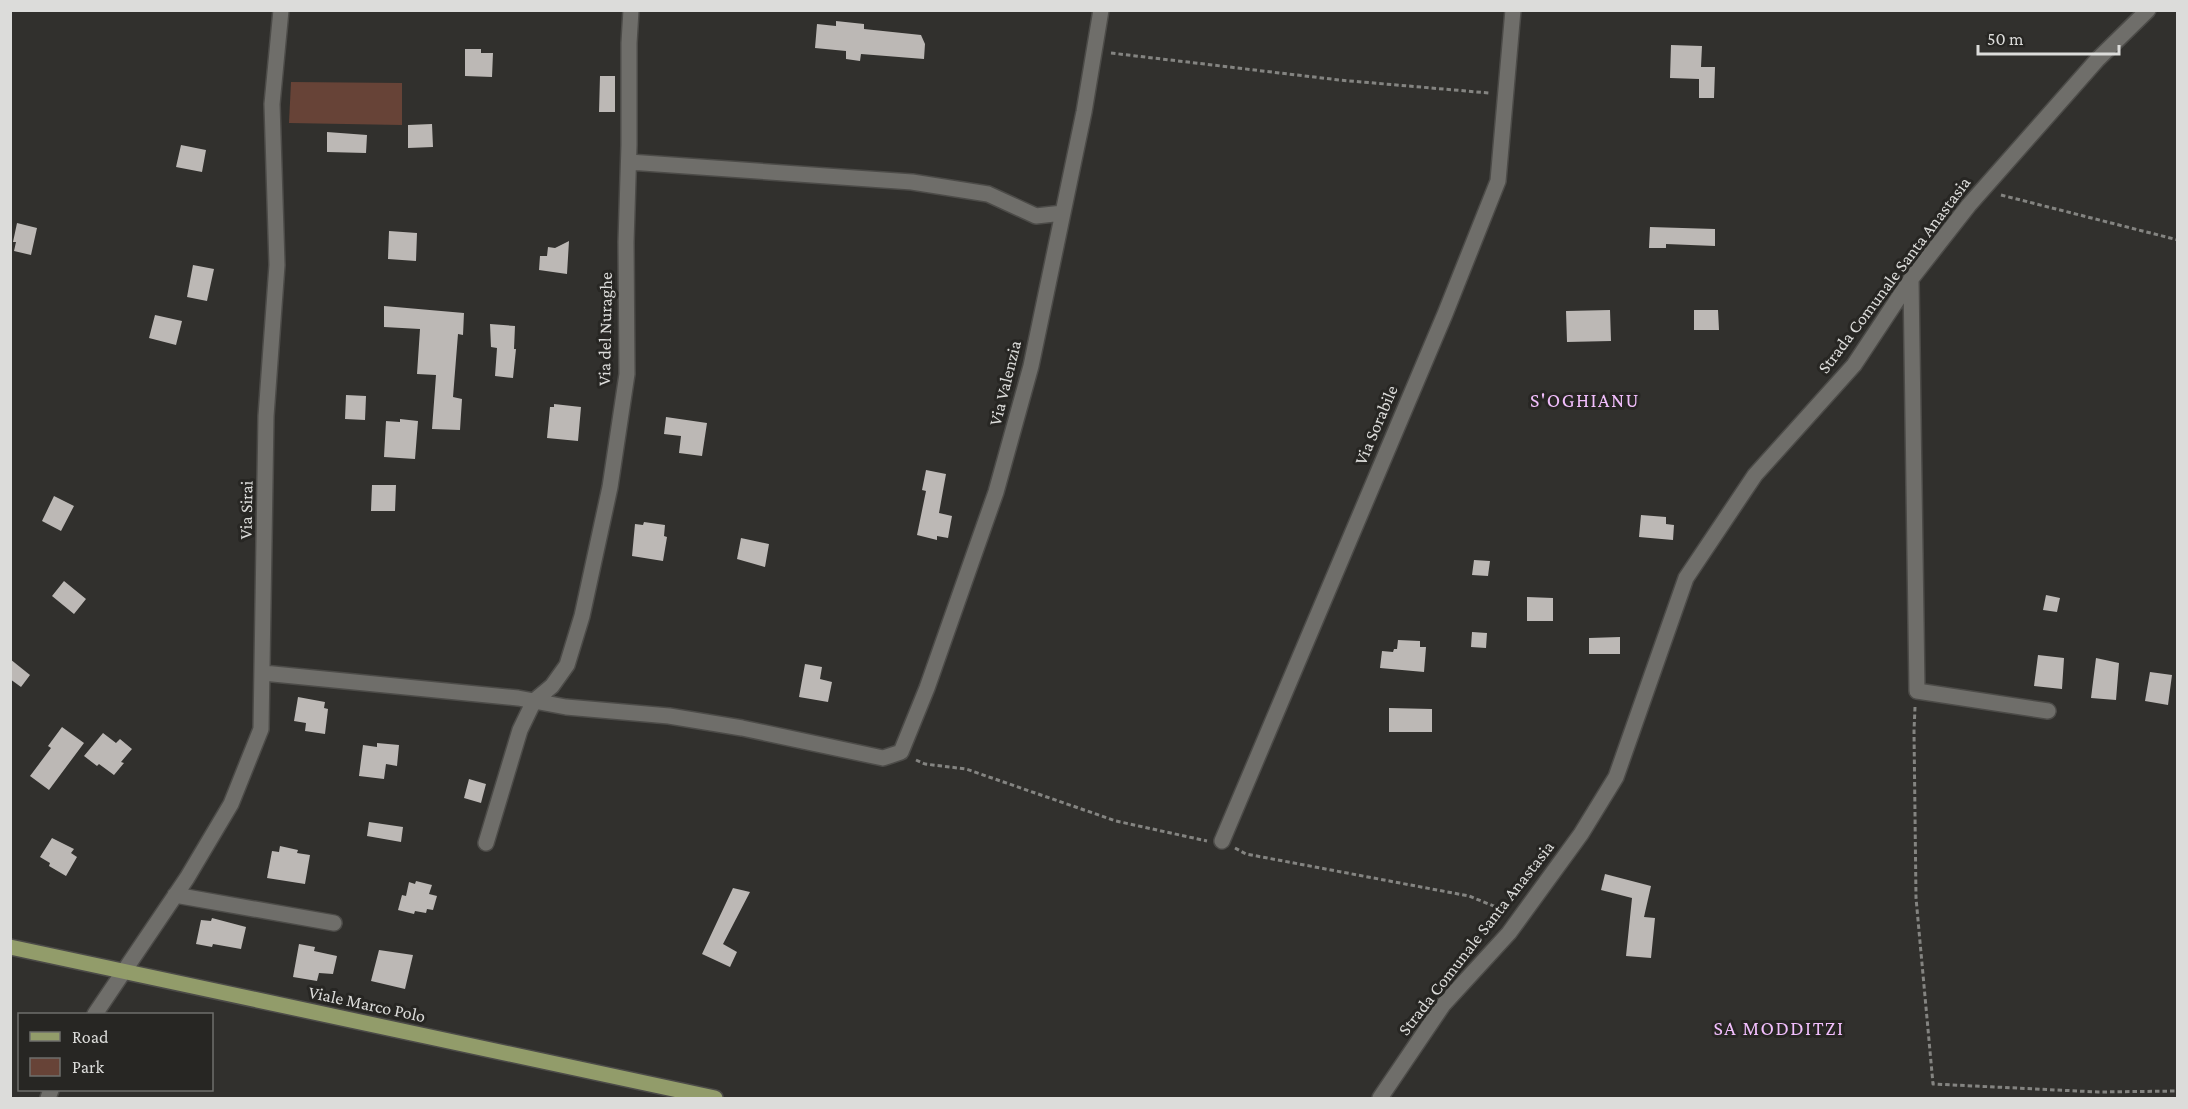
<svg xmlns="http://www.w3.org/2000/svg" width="2188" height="1109" viewBox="0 0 2188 1109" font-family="'Crimson Pro',serif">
<rect width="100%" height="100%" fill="#31302d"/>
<path fill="#674337" d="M291,82l111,1v42l-113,-2z"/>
<path fill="#bcb8b5" d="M836,21l28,3v5l57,6 4,9 -1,15 -63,-5 -1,7 -14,-2v-8l-31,-3 2,-24 19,2z
M1671,45l31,1 -1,21h14l-1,31h-15v-19l-29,-1z
M465,49h16v4h12l-1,24 -27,-1z
M600,76h15v36h-16z
M432,124l1,23 -25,1v-23z
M327,132l40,3 -1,18 -39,-1z
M181,145l25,5 -4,22 -26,-5z
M17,223l20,5 -6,27 -17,-4 2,-9h-3z
M1650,227l65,2v17l-49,-2v4h-17z
M389,231l28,2 -1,28 -28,-2z
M569,241l-2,33 -28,-4 1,-14h7l1,-9 7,1z
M193,265l21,4 -7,32 -20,-4z
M384,306l80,7 -1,22 -5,-1 -5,63 9,2 -2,31 -28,-1 4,-54 -19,-1 3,-45 -36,-2z
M1610,310l1,31 -44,1 -1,-31z
M1694,310h24l1,20h-25z
M155,315l27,6 -6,24 -27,-7z
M490,324l25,2 -1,23h2l-3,29 -18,-2 2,-28 -6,-1z
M346,395l20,1 -1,24 -20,-1z
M554,404l27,3 -3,34 -31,-3 3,-31h4z
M666,417l41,6 -5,33 -23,-3 2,-17 -17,-2z
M400,419l18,2 -3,38 -31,-2 2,-36 14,1z
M926,470l20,4 -7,39 13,3 -4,22 -11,-2v4l-20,-5 9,-44 -4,-1z
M372,485h24l-1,26h-24z
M54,496l20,10 -13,25 -19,-10z
M1641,515l25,2v7l8,1 -1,15 -34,-3z
M644,522l21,3 -1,11 3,1 -4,24 -31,-5 3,-32 8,1z
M741,538l28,6 -4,23 -28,-8z
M1474,560l16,1 -2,15 -16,-1z
M64,581l22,18 -12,15 -22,-18z
M2046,595l14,3 -3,14 -14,-2z
M1527,597l26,1v23h-26z
M1472,632l15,1 -1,15 -15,-1z
M1620,637v17h-31v-16z
M1398,640l22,1v6h6l-2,25 -44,-4 2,-17 11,1 1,-3h3z
M2038,655l26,3 -2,31 -28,-3z
M2096,658l23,5 -3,37 -25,-2z
M10,659l20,16 -9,12 -11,-8z
M805,664l17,3 -2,12 12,3 -4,20 -29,-5z
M2150,672l22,3 -4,30 -23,-4z
M298,697l27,5 -1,6 4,1 -3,25 -20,-3 1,-8 -12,-2z
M1389,708l43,1v23h-43z
M62,727l22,16 -35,47 -19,-14 21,-28 -3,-2z
M103,733l13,10 4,-4 12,10 -11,13 3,1 -10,12 -15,-11 -2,2 -13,-10z
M377,743l22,2 -2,21 -11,-2 -2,15 -25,-3 4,-31 14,2z
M469,779l17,5 -5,19 -17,-5z
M369,822l34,5 -2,15 -34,-6z
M52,838l22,11 -3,4 6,4 -11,19 -17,-10 1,-3 -10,-6z
M280,846l18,4 -1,3 13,2 -5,29 -38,-6 5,-27 7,1z
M1605,874l46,12 -7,31 11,1 -4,40 -25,-2 6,-58 -31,-8z
M416,881l16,4 -3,9 8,2 -4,14 -6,-1 -1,4 -11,-2 -1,3 -16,-4 4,-15 4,1 3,-14 6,2z
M733,888l17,4 -27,52 14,8 -7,15 -28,-13z
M212,918l34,9 -5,22 -28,-5 -1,3 -16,-3 5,-24 10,1z
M299,944l16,3 -1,4 23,5 -4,18 -14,-1 -2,8 -24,-4z
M379,950l34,5 -8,34 -34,-8z"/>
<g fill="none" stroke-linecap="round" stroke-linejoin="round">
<g stroke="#4c4b48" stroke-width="18">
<path id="minor" d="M629,162l283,20 76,12 48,22 27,-3
M1911,279l6,412 131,20
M263,673l255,25 48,9 103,9 73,12 141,30 18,-6 26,-64 69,-196 35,-126 53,-254 17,-102
M1222,841l223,-527 53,-133 15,-171
M486,843l34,-113 14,-29 18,-15 15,-21 15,-49 28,-129 17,-113 -1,-132 3,-97v-102l2,-33
M175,895l159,28
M95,1014l92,-136 44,-74 30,-75 5,-313 11,-151 -5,-161 9,-94
M48,1098l3,-8
M1380,1098l63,-93 66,-72 72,-99 35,-57 70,-199 69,-103 99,-110 57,-86 58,-74 128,-145 51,-50"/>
</g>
<g stroke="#4c4b48" stroke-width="18">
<path id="major" d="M10,947l705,151"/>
</g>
<path stroke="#848481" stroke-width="3" stroke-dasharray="4.5 3" stroke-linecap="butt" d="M1111,53l228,27 150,13
M2001,195l177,45
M1915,707l-1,24 2,167 17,186 165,8 80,-1
M916,760l9,4 41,5 150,52 91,20
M1235,848l11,6 223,42 37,15"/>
<use href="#minor" stroke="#6f6e6a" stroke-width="15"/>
<use href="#major" stroke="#929c6a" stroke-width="15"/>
</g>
<g text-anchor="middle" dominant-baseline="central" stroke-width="6" stroke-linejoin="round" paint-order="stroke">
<g font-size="18" fill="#dcdcda" stroke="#272623">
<text transform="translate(1894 275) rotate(-53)">Strada Comunale Santa Anastasia</text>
<text transform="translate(605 329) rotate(-89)">Via del Nuraghe</text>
<text transform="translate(1005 383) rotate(-76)">Via Valenzia</text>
<text transform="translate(1376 425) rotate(-67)">Via Sorabile</text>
<text transform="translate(246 510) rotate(-89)">Via Sirai</text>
<text transform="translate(1476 938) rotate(-52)">Strada Comunale Santa Anastasia</text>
<text transform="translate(367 1004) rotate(12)">Viale Marco Polo</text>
</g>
<g font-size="20" letter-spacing="1.5" fill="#f1befc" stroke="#272623">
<text x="1585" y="400">S'OGHIANU</text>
<text x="1779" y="1028">SA MODDITZI</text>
</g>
</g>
<rect width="2188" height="1109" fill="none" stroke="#dcdcda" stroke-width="24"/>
<rect x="18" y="1013" width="195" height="78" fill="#272623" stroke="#6f6f6c" stroke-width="1.5"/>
<rect x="30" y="1032" width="30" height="9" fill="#929c6a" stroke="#6f6f6c" stroke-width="1.5"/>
<text x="72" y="1043" font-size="18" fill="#dcdcda">Road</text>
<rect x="30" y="1058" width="30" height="18" fill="#674337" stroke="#6f6f6c" stroke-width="1.5"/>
<text x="72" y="1073" font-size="18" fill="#dcdcda">Park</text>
<path d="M1978 45v9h141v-9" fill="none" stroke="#dcdcda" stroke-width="3"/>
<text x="1987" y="45" font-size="18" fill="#dcdcda" stroke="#272623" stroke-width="4.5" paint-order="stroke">50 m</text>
</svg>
